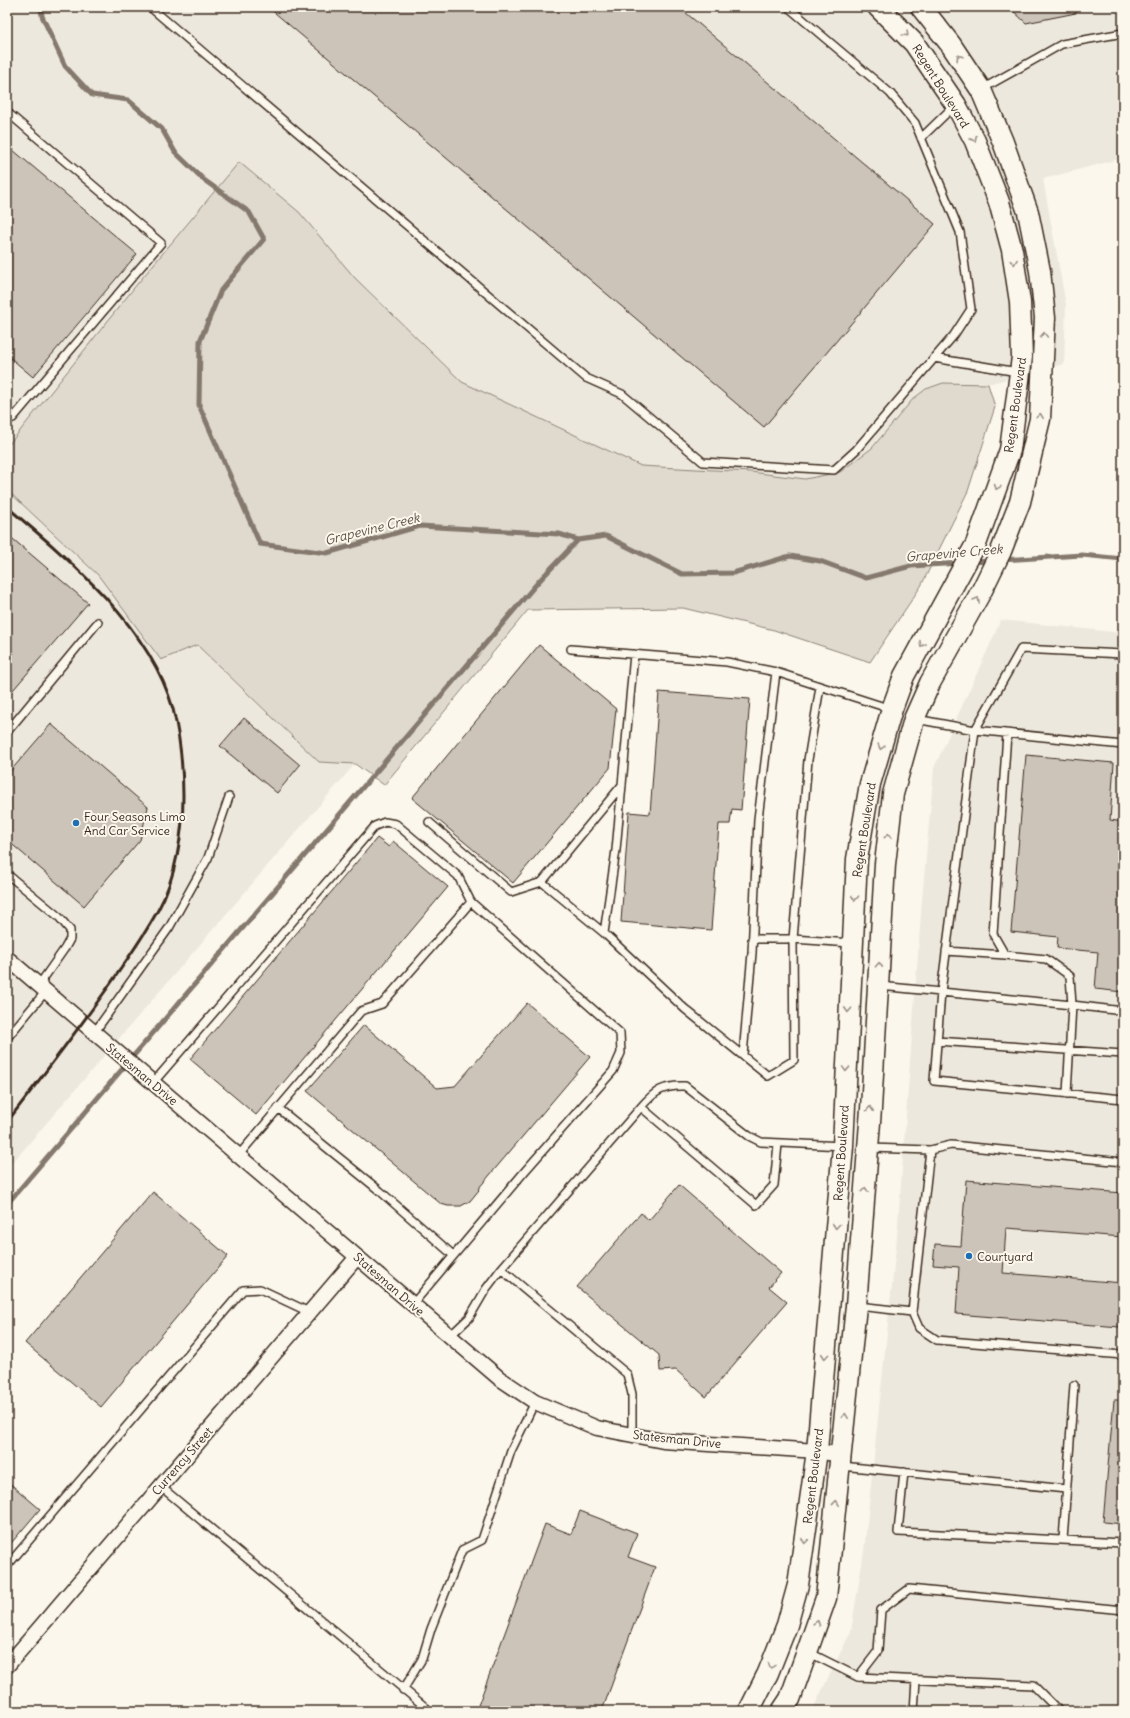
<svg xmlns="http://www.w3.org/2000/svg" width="1130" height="1718" viewBox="0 0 1130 1718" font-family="Delius,sans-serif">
<rect width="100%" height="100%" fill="#fbf7ec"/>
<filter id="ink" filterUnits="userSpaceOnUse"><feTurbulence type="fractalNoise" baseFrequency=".025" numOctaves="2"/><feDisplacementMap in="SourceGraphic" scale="8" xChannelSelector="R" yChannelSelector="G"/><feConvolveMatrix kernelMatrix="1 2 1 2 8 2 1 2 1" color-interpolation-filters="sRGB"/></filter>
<g filter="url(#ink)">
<path fill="#ede8dd" d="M7,7h1116v151l-80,21 23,126 -2,59 -76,20 -45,-1 -17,6 -13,10 -41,49 -32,24 -35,7 -54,-7 -110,-6 -179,-84 -107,-104 -56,-66 -292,236z
M7,490l91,85 63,85 36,-15 122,117 36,2 -348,405z
M1001,620l122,13v1078h-311l39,-80 13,-80 33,-314 25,-337 12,-132z"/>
<path fill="#dfd9ce" stroke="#8d8276" d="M239,162l60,50 56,66 107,104 179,84 110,6 54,7 35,-7 32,-24 41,-49 13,-10 17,-6 45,1 7,23 -27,84 -47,95 -51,76 -96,-32 -91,-22 -155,2 -144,175 -29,-21 -36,-2 -122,-117 -36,15 -63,-85 -91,-85v-43l131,-164z"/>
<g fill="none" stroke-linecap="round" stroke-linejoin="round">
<path stroke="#85796d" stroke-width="5" d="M41,7l1,9 23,50 27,29 36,5 34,29 13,23 29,28 45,32 15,27 -43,51 -21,51 -1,64 61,139 67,9 93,-27 139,8 19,6 28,-4 76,38 51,-1 57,-17 30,5 46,17 45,-12 50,-3
M1001,560l81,-5 41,4
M971,562l20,-1
M7,1204l532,-623 39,-41"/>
</g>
<path fill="#ccc4b9" stroke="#3b2a1e" d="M268,7h411l256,217 -171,203z
M1009,7h66l1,6 -50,10z
M7,145l130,109 -104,123 -26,-22z
M7,534l81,69 -81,94z
M539,645l77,64 -6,59 -97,115 -101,-85z
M659,692l91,7 -9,111 -9,-1 -2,15h-11l-8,106 -90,-8 8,-110 21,2z
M244,718l56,47 -23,28 -57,-47z
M51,724l97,83 -8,33 -56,66 -77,-66v-65z
M1026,755l88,8 -4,57 13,2v170l-28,-3 3,-37 -41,-4 1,-11 -47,-5z
M377,838l12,9 4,-6 55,46 -192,228 -66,-56z
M527,1003l63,54 -112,132 1,1 -9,11 -9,5h-13l-7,-2 -134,-113 57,-66 73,63 18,-2z
M966,1180l157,13v44l-117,-9 -3,45 120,10v31h-2l-1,13 -164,-13 3,-47 -26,-2 2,-21 26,2z
M679,1185l102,88 -12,14 18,15 -81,95 -30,-27 -16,1 -1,-16 -82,-68 64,-74 8,7z
M153,1192l75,64 -127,151 -76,-64z
M1114,1400h9v124l-20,-2z
M7,1481l33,28 -33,39z
M580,1511l57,22 -9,24 27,10 -53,144h-126l69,-187 26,10z"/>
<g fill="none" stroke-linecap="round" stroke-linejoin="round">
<g stroke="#3b2a1e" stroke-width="10">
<path id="lane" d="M150,7l436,371 36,16 81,68 131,8 22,-20 98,-115 17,-26 -11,-77 -45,-109 -25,-30 -102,-86
M982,89l80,-45 61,-11
M7,112l154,131 -148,175 -6,-5
M921,138l33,-32
M934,358l84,14
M571,649l156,13 49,10 115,37
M634,654l-18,196 -12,83 81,76 83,67 26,-16 -1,-121 58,4
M916,719l59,11 46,-81 102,5
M7,732l91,-110
M1007,734l-14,200 12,21 41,4 24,17 2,29 51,6
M429,822l82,70 31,-10
M7,874l52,43 11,13v9l-5,9 -26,37
M604,933l-62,-51 80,-97
M752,939h41l15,-179 12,-73
M946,951l59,4
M880,986l61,6 -7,89 189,18
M94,1033l75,-105 39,-70 21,-61
M7,1038l39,-47
M937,1041l186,13
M743,1055l9,-102 6,-134 18,-147
M153,1083l222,-257 10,-4 11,2 62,52 13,26
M1067,1094l5,-89 -131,-13 34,-262 148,15
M641,1107l115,98 18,-20 4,-41
M278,1108l102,83 73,64
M870,1148l60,2 21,-5 172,17
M238,1156l123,-145 21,-7 89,-102 149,131 1,20 -8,18 -88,100 -113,134
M501,1269l126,105 5,20v41
M858,1306l54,6 7,16 18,12 186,15
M912,1312l18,-162
M450,1336l19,-18 17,-29 15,-20 140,-162c14,-16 22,-22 44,-21l64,50 12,6 82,4
M842,1466l224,23
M904,1472l-6,60 225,11
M160,1486l270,225
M1063,1540l11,-155
M7,1566l236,-276 17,-1 49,23
M808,1652l50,25 175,8 26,26
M858,1677l20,-26 3,-41 28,-21 214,21
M403,1690l19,-31 9,-30 31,-79 20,-10 29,-89 24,-49
M914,1711l2,-31"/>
</g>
<g stroke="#3b2a1e" stroke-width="17">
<path id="street" d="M7,958l492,420 36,24 62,26 66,13 154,10 24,4
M7,1666l350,-409"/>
</g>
<g stroke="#3b2a1e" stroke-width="23">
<path id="secondary" d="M749,1711l19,-38 19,-48 11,-40 19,-134 26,-305 14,-287 13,-75 22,-75 12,-33 72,-132 34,-94 12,-93 -2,-55 -8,-52 -13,-48 -24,-61 -19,-36 -42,-62 -36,-36
M782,1711l8,-12 17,-47 19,-54 30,-292 15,-197 14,-245 8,-70 21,-75 16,-36 52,-93 19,-39 19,-49 20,-83 5,-101 -5,-47 -12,-59 -25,-70 -22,-52 -30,-45 -30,-38"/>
</g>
<use href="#lane" stroke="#fbf7ec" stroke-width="7"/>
<use href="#street" stroke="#fbf7ec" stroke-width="14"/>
<use href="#secondary" stroke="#fbf7ec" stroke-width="20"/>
<path stroke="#3b2a1e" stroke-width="3" d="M7,507c63,53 143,120 166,202 7,28 10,58 10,87 0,36 -7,82 -25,114 -15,28 -34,54 -52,80 -32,45 -65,88 -99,132"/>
</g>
<defs><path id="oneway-chevron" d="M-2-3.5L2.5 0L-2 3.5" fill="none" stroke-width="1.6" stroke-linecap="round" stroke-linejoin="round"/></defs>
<g stroke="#9b9085">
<use href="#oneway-chevron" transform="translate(906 34) rotate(45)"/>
<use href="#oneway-chevron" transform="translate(959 57) rotate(-123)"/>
<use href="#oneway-chevron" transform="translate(974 139) rotate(64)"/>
<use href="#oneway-chevron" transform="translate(1014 262) rotate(81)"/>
<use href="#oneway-chevron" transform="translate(1044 335) rotate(-88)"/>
<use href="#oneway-chevron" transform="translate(1040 416) rotate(-83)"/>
<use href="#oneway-chevron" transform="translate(997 487) rotate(110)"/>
<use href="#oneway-chevron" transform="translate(977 600) rotate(-60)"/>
<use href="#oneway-chevron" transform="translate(922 644) rotate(119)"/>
<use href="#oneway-chevron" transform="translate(881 747) rotate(106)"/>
<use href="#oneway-chevron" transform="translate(888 836) rotate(-84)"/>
<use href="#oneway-chevron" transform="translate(855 898) rotate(93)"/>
<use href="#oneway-chevron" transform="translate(879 965) rotate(-87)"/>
<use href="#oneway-chevron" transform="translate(848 1010) rotate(93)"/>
<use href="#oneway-chevron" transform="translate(846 1069) rotate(92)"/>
<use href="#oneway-chevron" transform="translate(870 1109) rotate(-86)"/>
<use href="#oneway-chevron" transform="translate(865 1190) rotate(-86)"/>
<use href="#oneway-chevron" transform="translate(836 1226) rotate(95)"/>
<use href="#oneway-chevron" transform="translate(825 1356) rotate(95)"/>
<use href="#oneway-chevron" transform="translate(845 1416) rotate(-84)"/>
<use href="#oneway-chevron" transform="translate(836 1503) rotate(-84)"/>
<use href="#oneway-chevron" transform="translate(805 1541) rotate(98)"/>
<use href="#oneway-chevron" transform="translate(817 1623) rotate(-72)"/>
<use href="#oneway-chevron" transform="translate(771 1666) rotate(111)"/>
</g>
</g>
<g fill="#1f6fb2" stroke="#fbf7ec" stroke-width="1.5">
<circle cx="76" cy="823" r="4"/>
<circle cx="969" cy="1256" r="4"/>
</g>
<g text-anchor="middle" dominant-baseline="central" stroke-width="4" stroke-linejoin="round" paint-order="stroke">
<g font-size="12" fill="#3b2a1e" stroke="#fbf7ec">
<text transform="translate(941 86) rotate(58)">Regent Boulevard</text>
<text transform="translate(1015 405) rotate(-82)">Regent Boulevard</text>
<text transform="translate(864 830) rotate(-81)">Regent Boulevard</text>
<text transform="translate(142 1074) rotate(40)">Statesman Drive</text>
<text transform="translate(841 1153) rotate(-86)">Regent Boulevard</text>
<text transform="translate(389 1284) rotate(41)">Statesman Drive</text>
<text transform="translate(677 1439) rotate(6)">Statesman Drive</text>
<text transform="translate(182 1461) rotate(-49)">Currency Street</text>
<text transform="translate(813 1476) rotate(-83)">Regent Boulevard</text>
</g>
<g font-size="12" fill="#3b2a1e" stroke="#fbf7ec" text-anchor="start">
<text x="84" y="816">Four Seasons Limo<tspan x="84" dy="14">And Car Service</tspan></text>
<text x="977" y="1256">Courtyard</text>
</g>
<g font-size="13" font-style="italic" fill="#605246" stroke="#fbf7ec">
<text transform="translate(372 529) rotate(-14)">Grapevine Creek</text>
<text transform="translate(954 553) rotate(-5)">Grapevine Creek</text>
</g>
</g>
<rect width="1130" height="1718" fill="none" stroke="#fbf7ec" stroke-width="24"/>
<rect x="12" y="12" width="1106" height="1694" fill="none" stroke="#3b2a1e" stroke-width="1.5" filter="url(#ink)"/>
</svg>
